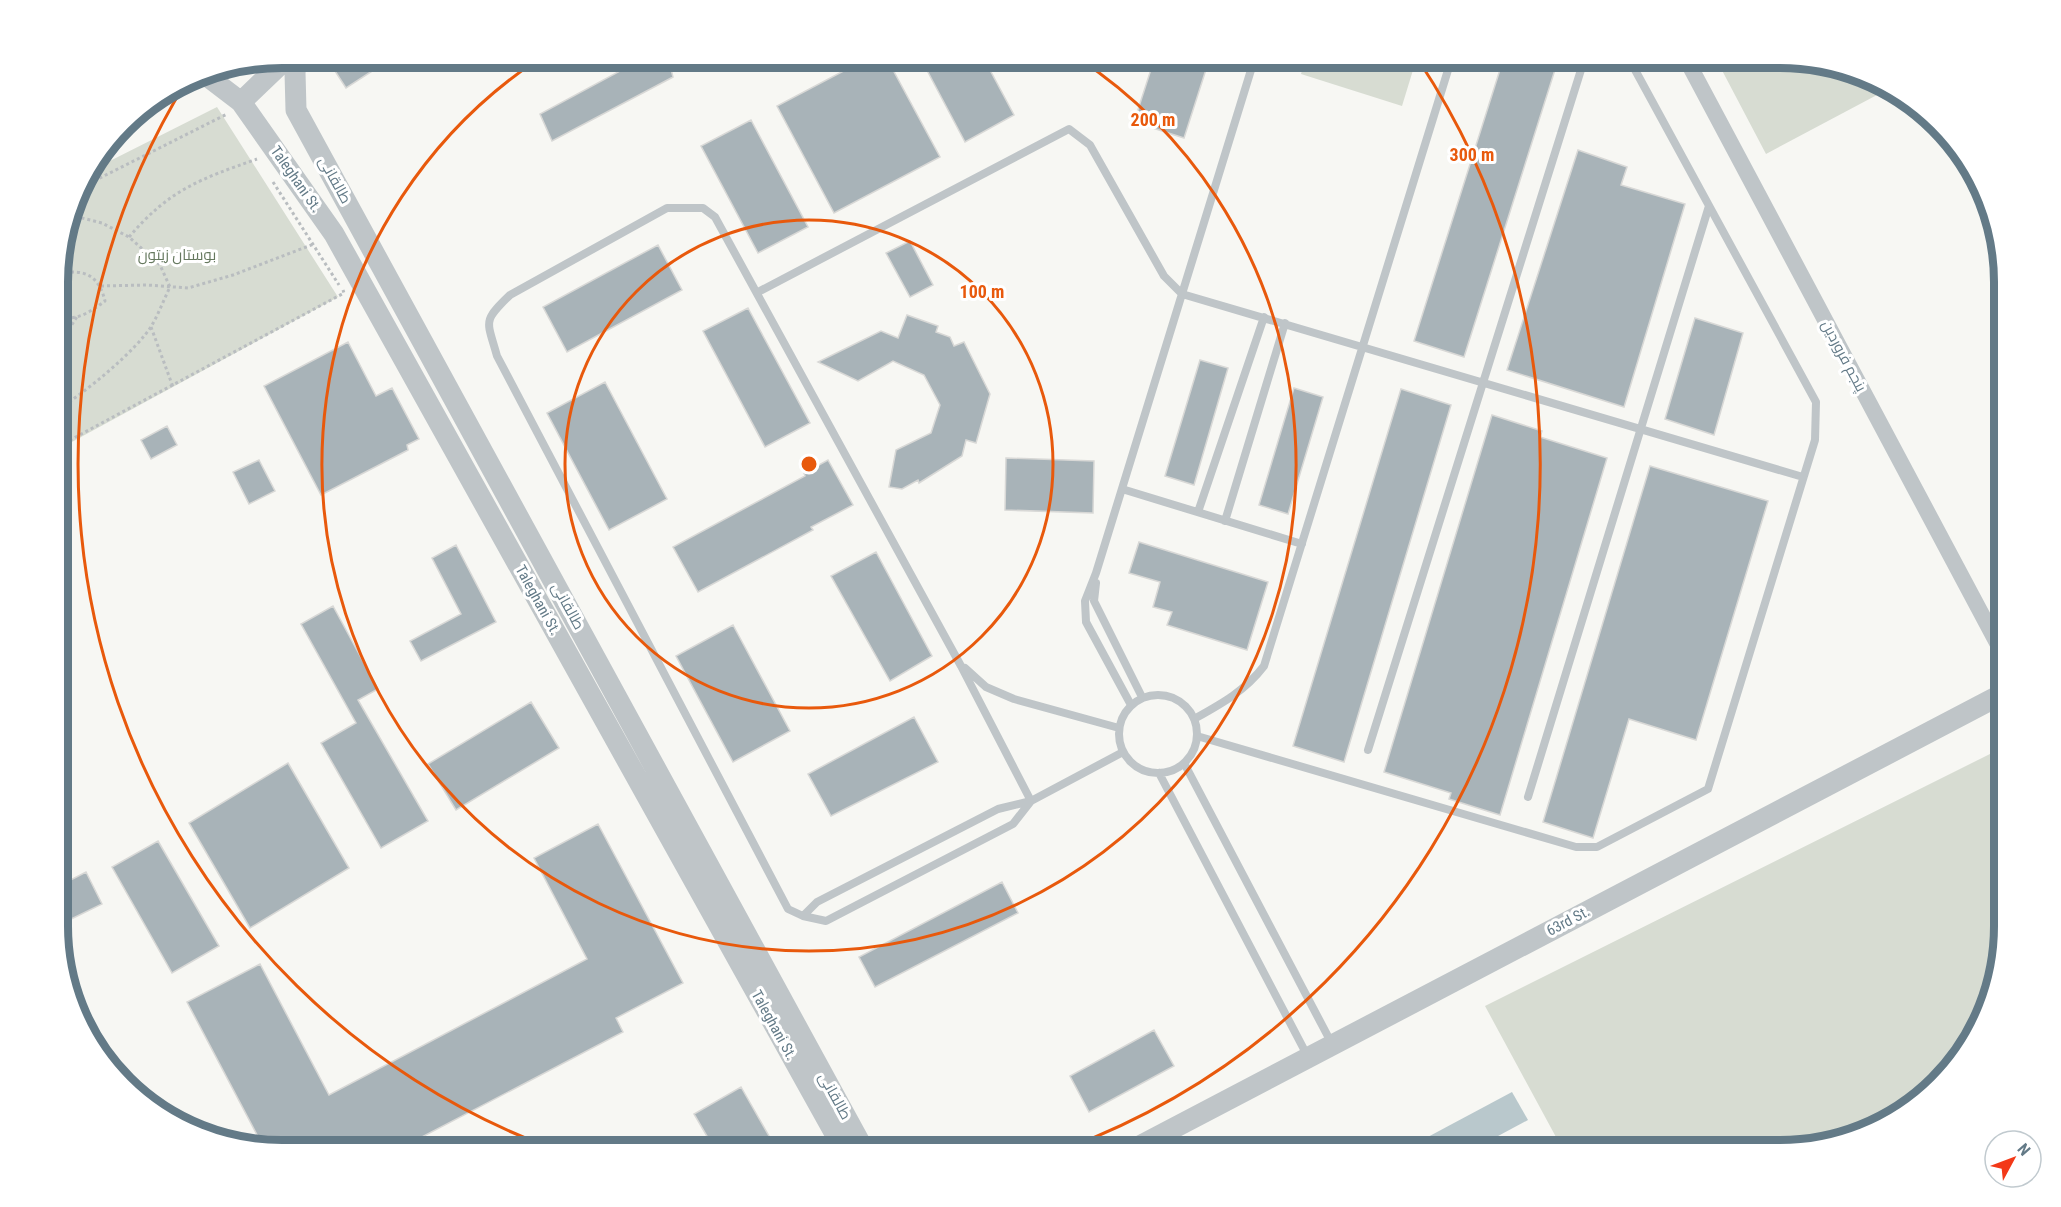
<svg xmlns="http://www.w3.org/2000/svg" width="2061" height="1207" viewBox="0 0 2061 1207" font-family="'Roboto Condensed',Cairo,sans-serif">
<rect width="100%" height="100%" fill="#f7f7f3"/>
<path fill="#d7dcd2" d="M1306,57h111l-15,49 -101,-32z
M1715,57h64l59,8 54,22 -126,67z
M217,107l121,190 -279,152v-196l21,-71 8,-10z
M2004,747v192l-30,99 -36,46 -46,36 -99,30h-230l-78,-144z"/>
<path fill="#b9c8cc" d="M1512,1092l16,28 -56,30h-43l-5,-11z"/>
<path fill="#a8b3b8" stroke="#d8d8d6" stroke-width="1.5" d="M326,57h68l-48,31z
M617,57h51l5,20 -121,64 -12,-27 82,-44z
M870,57h16l54,100 -106,56 -57,-107z
M920,57h63l31,58 -49,27z
M1155,57h55l-26,81 -50,-16z
M1504,57h55l-95,300 -50,-16z
M751,120l57,107 -50,26 -57,-107z
M1578,150l49,17 -6,18 64,19 -61,203 -117,-37z
M910,241l23,44 -23,12 -24,-44z
M658,245l24,45 -115,62 -24,-45z
M748,308l62,115 -45,24 -62,-116z
M907,315l31,11 -2,6 14,5 4,9 10,-4 26,52 -14,49 -10,-3 -4,16 -43,27 -1,-3 -16,9 -13,-2 7,-37 35,-17 9,-28 -16,-30 -31,-14 -35,20 -40,-19 63,-31 17,7z
M1695,318l48,15 -29,102 -49,-16z
M348,342l28,54 16,-8 27,51 -12,6 1,5 -87,45 -57,-109z
M1200,360l28,8 -34,117 -29,-9z
M605,382l62,117 -58,31 -62,-117z
M1294,388l29,9 -35,117 -29,-9z
M1401,389l50,16 -107,357 -51,-16z
M1492,415l50,16 -2,6 67,21 -107,357 -51,-16 2,-6 -67,-21z
M167,426l10,19 -26,14 -10,-19z
M1006,458l88,3 -1,52 -88,-3z
M259,460l16,31 -26,13 -16,-32z
M828,460l25,45 -42,22 2,3 -115,62 -25,-45 132,-71 -1,-3z
M1650,466l118,35 -72,239 -67,-21 -36,119 -50,-16z
M1139,542l129,40 -21,68 -80,-25 5,-13 -19,-5 7,-25 -31,-9z
M456,545l40,77 -75,39 -11,-20 51,-27 -29,-56z
M876,552l56,104 -42,25 -59,-105z
M333,606l45,83 -20,11 70,121 -47,27 -60,-105 35,-20 -55,-99z
M733,625l57,106 -57,31 -57,-106z
M531,702l28,46 -103,62 -28,-46z
M914,717l24,45 -107,54 -23,-42z
M288,763l61,105 -99,60 -61,-105z
M598,824l85,159 -67,35 7,14 -226,118 -133,-2 -77,-146 73,-38 69,131 258,-136 -53,-101z
M158,841l61,105 -47,27 -60,-106z
M86,872l16,32 -43,21v-39z
M1002,882l16,31 -143,74 -16,-30z
M1154,1030l20,36 -85,46 -19,-36z
M741,1087l36,63h-62l-21,-36z"/>
<g fill="none" stroke-linecap="round" stroke-linejoin="round">
<path stroke="#b9bdc0" stroke-width="3" stroke-dasharray="3 3" stroke-linecap="butt" d="M273,182l66,103
M78,189l149,-75
M129,237c40,-47 71,-58 128,-78
M59,274c26,-6 40,2 46,27 -12,9 -30,22 -46,15
M101,286l46,-1 41,3 45,-13 81,-31
M151,327l22,60
M59,345l19,-30
M59,408c25,-14 79,-59 93,-83 7,-12 12,-26 18,-38l-10,-22 -31,-28 -27,-14 -32,-8
M59,446l285,-153 -1,-3"/>
<path stroke="#bfc5c8" stroke-width="8" d="M667,208h36l12,9 246,449 70,135 -18,23 -187,97 -23,-5 -15,-7 -291,-553c-10,-36 -15,-34 13,-61z
M758,292l311,-163 21,16 74,131 18,18 621,183
M1122,489l180,55
M1198,512l66,-195
M1225,521l60,-198
M1096,583l-2,18 48,96
M965,668l21,19 28,12 105,29
M1119 734a39 39 0 1 1 78 0a39 39 0 1 1-78 0Z
M1131,705l-45,-83 -1,-21 11,-28 159,-516
M1194,719c27,-15 51,-28 70,-53l188,-609
M1197,736l379,111h21l111,-58 107,-349 1,-38 -188,-345
M1368,750l217,-693
M1184,763l148,281
M1159,773l149,284
M1528,797l181,-591
M803,916l14,-14 181,-93 33,-8 92,-49"/>
<path stroke="#bfc5c8" stroke-width="16" d="M1685,57l319,599"/>
<path stroke="#bfc5c8" stroke-width="21" d="M298,57l-3,15 1,38 568,1040
M203,73l38,29 93,132 510,916
M241,102l47,-45
M1132,1150l872,-457"/>
</g>
<g fill="none" stroke="#e8590c" stroke-width="3">
<circle cx="809" cy="464" r="244"/>
<path d="M1078 58A487 487 0 1 1 540 58"/>
<path d="M553 1149A731 731 0 0 1 186 82M1419 61A731 731 0 0 1 1065 1149"/>
</g>
<g text-anchor="middle" dominant-baseline="central" stroke-width="6" stroke-linejoin="round" paint-order="stroke">
<g font-size="15" fill="#637a87" stroke="#fff">
<text transform="translate(296 179) rotate(55)">Taleghani St.</text>
<text transform="translate(335 180) rotate(61)">طالقانی</text>
<text transform="translate(1844 356) rotate(62)">پنجم فروردین</text>
<text transform="translate(538 600) rotate(61)">Taleghani St.</text>
<text transform="translate(568 606) rotate(61)">طالقانی</text>
<text transform="translate(1568 921) rotate(-28)">63rd St.</text>
<text transform="translate(774 1025) rotate(61)">Taleghani St.</text>
<text transform="translate(835 1096) rotate(61)">طالقانی</text>
</g>
<g font-size="15" fill="#66795f" stroke="#fff">
<text x="177" y="255">بوستان زیتون</text>
</g>
</g>
<path d="M0 0H2061V1207H0ZM282 68H1780A214 214 0 0 1 1994 282V926A214 214 0 0 1 1780 1140H282A214 214 0 0 1 68 926V282A214 214 0 0 1 282 68Z" fill="#fff" fill-rule="evenodd"/>
<path fill="none" stroke="#637a87" stroke-width="8" d="M282 68H1780A214 214 0 0 1 1994 282V926A214 214 0 0 1 1780 1140H282A214 214 0 0 1 68 926V282A214 214 0 0 1 282 68Z"/>
<circle cx="809" cy="464" r="9" fill="#e8590c" stroke="#fff" stroke-width="3"/>
<g font-size="18" text-anchor="middle" font-weight="bold" fill="#e8590c" stroke="#fff" stroke-width="6" stroke-linejoin="round" paint-order="stroke">
<text x="1153" y="126">200 m</text>
<text x="1472" y="161">300 m</text>
<text x="982" y="298">100 m</text>
</g>
<g transform="translate(2013 1159) rotate(49)"><circle r="28" fill="#ffffff" stroke="#c1cacf" stroke-width="1.5"/>
<path d="M0-4.5L10 22L0 15L-10 22Z" fill="#f33918"/>
<text y="-9" font-size="16" font-weight="bold" text-anchor="middle" fill="#637a87">N</text>
</g>
</svg>
